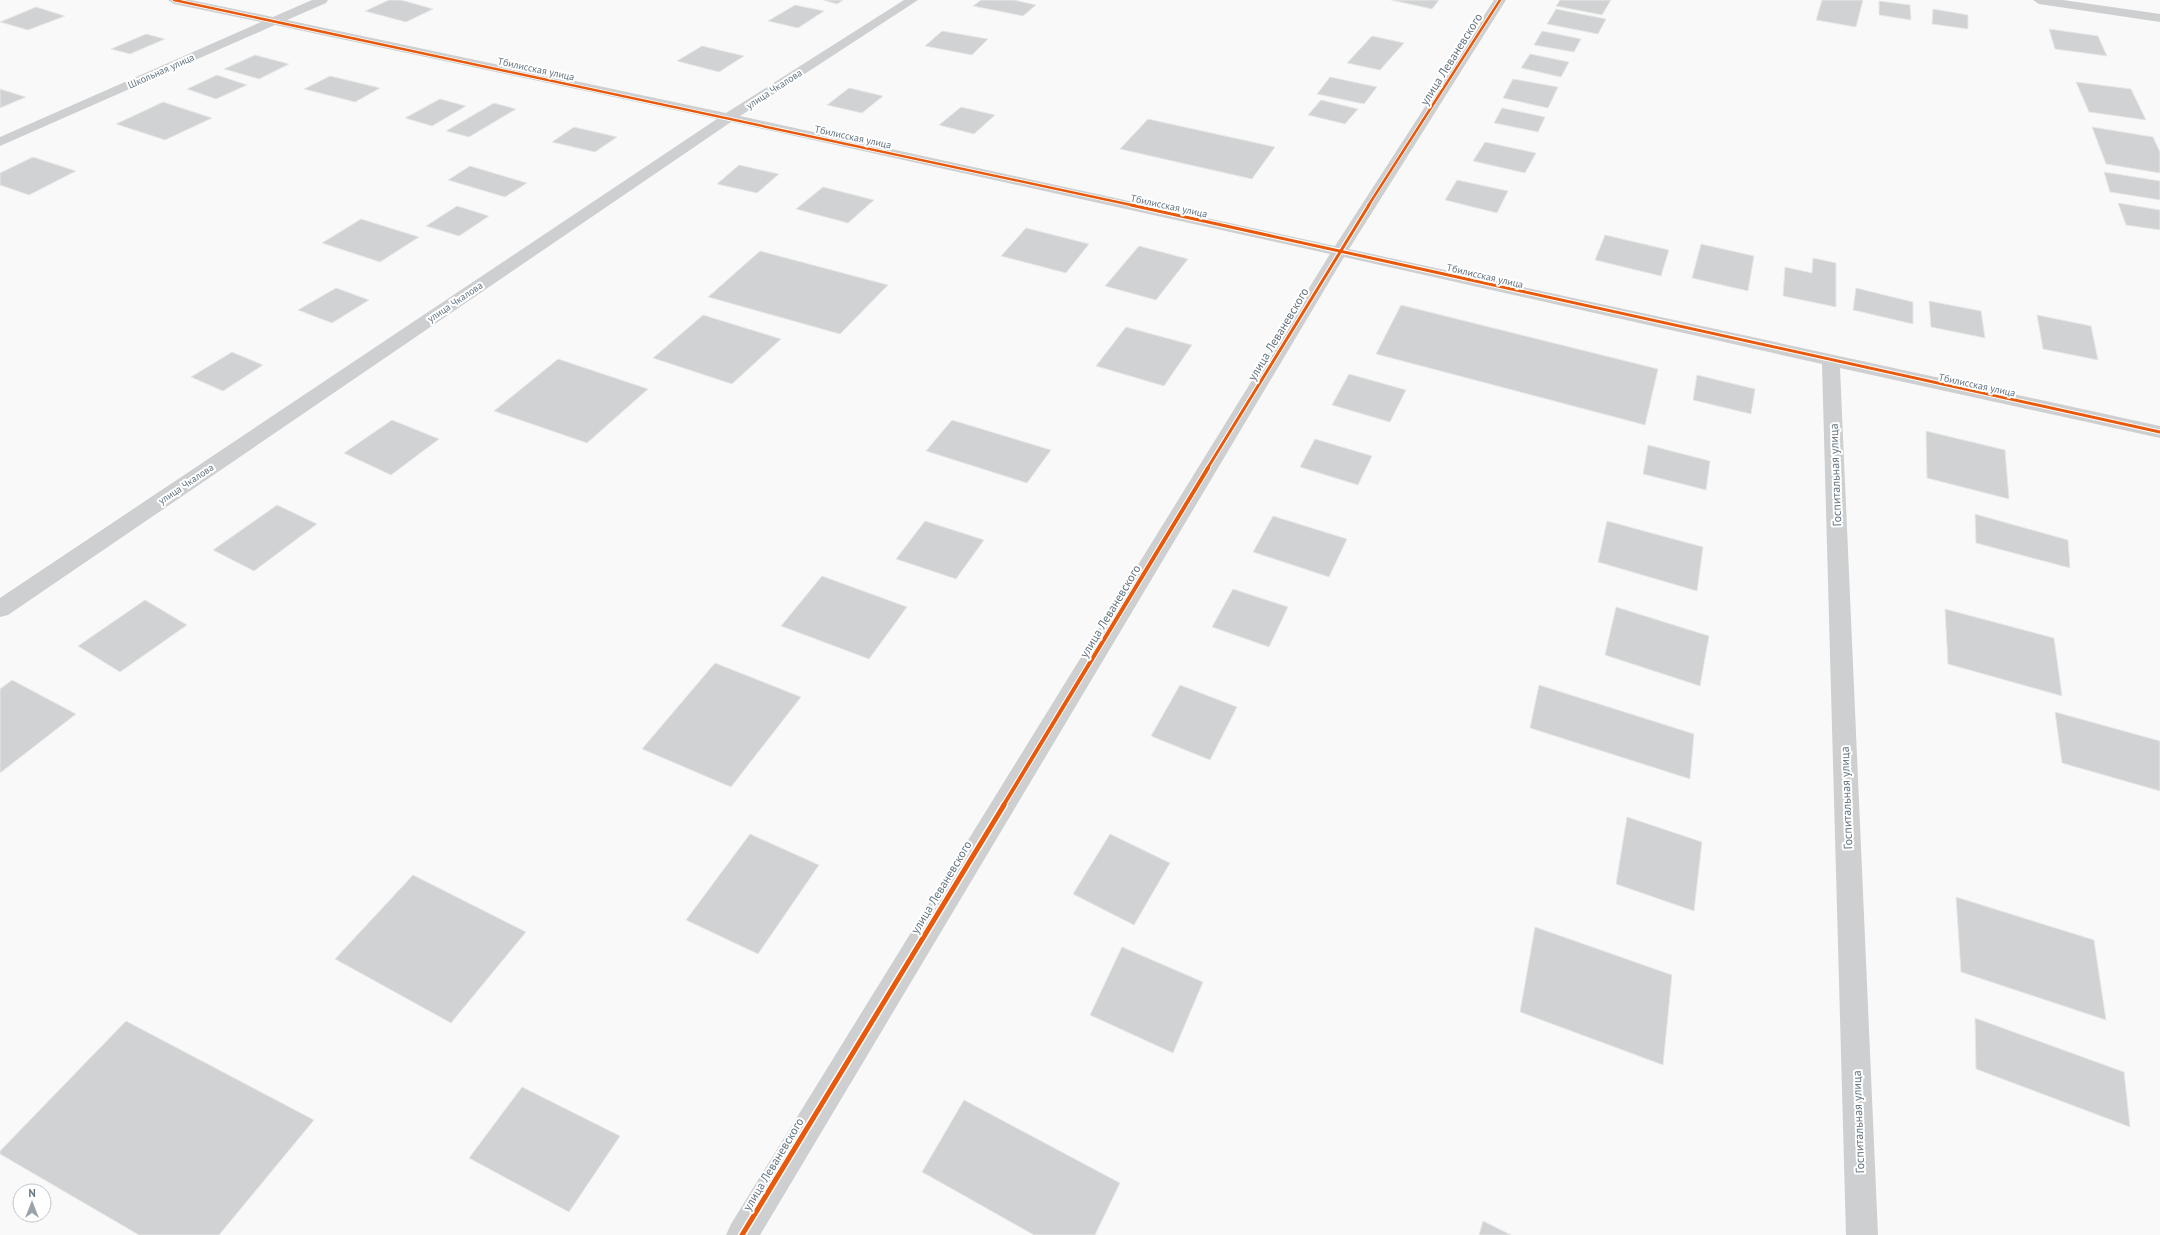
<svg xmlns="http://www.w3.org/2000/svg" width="2160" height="1235" viewBox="0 0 2160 1235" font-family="'PT Sans',sans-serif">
<rect width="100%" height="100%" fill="#f9f9f9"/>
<path fill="#d0d2d3" stroke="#e8e8e8" d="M389,0h12l32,9 -27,13 -41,-11z
M823,0h20l-6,4z
M981,0h33l22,5 -13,11 -50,-10z
M1391,0h48l-7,9z
M1560,0h51l-9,15 -46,-9z
M1822,0h41l-7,27 -40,-7z
M1879,1l31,4 1,15 -32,-5z
M795,5l29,6 -26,17 -30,-7z
M36,7l29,9 -37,14 -28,-8z
M1556,9l50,10 -8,15 -51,-10z
M1933,9l35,6v14l-36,-5z
M2049,29l49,7 9,20 -52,-7z
M942,31l46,8 -16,16 -47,-9z
M1542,31l39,8 -7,13 -40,-7z
M146,34l19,5 -35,15 -19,-5z
M1372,36l32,7 -24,27 -33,-7z
M702,46l42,10 -25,16 -42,-11z
M1530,54l39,8 -8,15 -40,-9z
M255,55l34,9 -30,15 -35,-10z
M217,75l30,10 -31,14 -29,-10z
M330,76l50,12 -25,14 -51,-13z
M1330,77l47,10 -13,17 -47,-10z
M1513,79l45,8 -10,21 -45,-10z
M2076,82l55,7 15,31 -57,-8z
M849,88l34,8 -21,17 -35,-8z
M0,89l26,8 -26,11z
M440,99l26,7 -34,20 -27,-8z
M1321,100l37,9 -13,15 -37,-9z
M163,102l49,16 -47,22 -49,-16z
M494,103l22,6 -47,28 -23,-6z
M961,107l34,8 -21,19 -35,-9z
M1502,108l43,9 -7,15 -44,-9z
M1148,119l127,28 -23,32 -132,-30z
M574,127l43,10 -22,15 -43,-10z
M2092,127l61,10 7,15v21l-54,-9z
M1485,142l51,11 -11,20 -52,-12z
M33,157l43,14 -47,24 -29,-10v-12z
M739,165l40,9 -22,19 -40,-9z
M470,166l57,17 -22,14 -57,-17z
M2104,172l56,9v19l-50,-8z
M1457,180l51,11 -11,22 -52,-13z
M823,187l51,13 -26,23 -52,-14z
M2118,203l42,7v20l-34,-5z
M457,206l32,10 -30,20 -33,-10z
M361,219l58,18 -39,25 -58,-19z
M1026,228l63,16 -23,29 -65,-17z
M1605,235l64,15 -8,26 -66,-16z
M1701,244l53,12 -6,35 -56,-13z
M1139,246l49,13 -32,41 -51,-14z
M760,251l128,34 -48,49 -132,-37z
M1813,258l23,5v44l-53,-11 2,-29 27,6z
M336,288l33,12 -37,23 -34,-13z
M1856,288l57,14v22l-60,-14z
M1929,301l52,10 4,27 -54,-11z
M1401,305l257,64 -13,56 -269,-71z
M703,315l78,24 -49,45 -79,-26z
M2037,315l54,11 7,34 -55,-11z
M1126,327l66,18 -28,41 -68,-20z
M232,352l31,13 -40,26 -32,-14z
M558,359l90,30 -61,54 -93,-32z
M1349,374l57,16 -16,32 -58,-17z
M1697,375l58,14 -4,25 -58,-14z
M392,420l47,19 -48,36 -47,-22z
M952,420l99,30 -24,33 -101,-32z
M1926,431l79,19 4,49 -82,-21z
M1315,439l57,17 -14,29 -58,-18z
M1648,445l62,16 -4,29 -63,-16z
M277,505l40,19 -63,47 -41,-21z
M1975,514l93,26 2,28 -94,-25z
M1273,516l74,23 -18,38 -76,-25z
M925,521l59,19 -28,39 -60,-20z
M1607,521l96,26 -6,44 -99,-29z
M822,576l85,31 -38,52 -88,-33z
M1233,589l55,18 -19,40 -57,-20z
M145,600l42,25 -67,47 -42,-26z
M1616,607l93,29 -9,50 -95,-31z
M1945,609l109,29 8,58 -114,-32z
M715,663l86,34 -70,90 -89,-38z
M12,680l64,34 -76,59v-84z
M1180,685l57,22 -27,53 -59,-24z
M1539,685l155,49 -4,45 -160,-51z
M2055,712l105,29v50l-98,-28z
M1627,817l75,25 -8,69 -78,-27z
M750,834l69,31 -61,89 -72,-34z
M1110,834l60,29 -36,62 -61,-31z
M413,875l113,57 -75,91 -116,-64z
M1956,897l138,43 12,80 -145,-48z
M1535,927l137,48 -9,90 -143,-53z
M1122,947l81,35 -30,71 -83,-38z
M1975,1018l149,54 6,55 -154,-58z
M126,1021l188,99 -95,115h-80l-139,-81v-3z
M522,1087l98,49 -51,76 -100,-54z
M964,1100l156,83 -25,52h-61l-112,-63z
M1483,1221l28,14h-32z"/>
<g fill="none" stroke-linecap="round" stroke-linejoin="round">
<path fill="#cecfd0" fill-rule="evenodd" d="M168,0h23l82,17 39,-17h16l-2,3 -39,17 439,93 178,-113h14l-178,116 595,130 159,-246h12l-157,249 811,177v12l-320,-70 38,867h-32l-24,-871 -478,-107 -584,978h-34l5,-11 599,-970 -599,-132 -723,493 -8,2v-19l717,-479 -442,-94 -275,121v-9l261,-115 -87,-18z
M2033,0h30l97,14v8l-121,-18z"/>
<g stroke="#fff" stroke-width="4">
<path id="cycleway-far3" d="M174,0l962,206
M1368,206l132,-206"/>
</g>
<g stroke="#fff" stroke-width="5">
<path id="cycleway-far2" d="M1131,205l1029,227
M1207,469l162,-264"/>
</g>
<g stroke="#fff" stroke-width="6">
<path id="cycleway-far1" d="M1003,806l205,-338"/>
</g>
<g stroke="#fff" stroke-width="8">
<path id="cycleway" d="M742,1235l262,-430"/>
</g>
<use href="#cycleway-far3" stroke="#e8590c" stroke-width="2.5"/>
<use href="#cycleway-far2" stroke="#e8590c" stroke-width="3"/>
<use href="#cycleway-far1" stroke="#e8590c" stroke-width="4"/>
<use href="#cycleway" stroke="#e8590c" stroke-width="5"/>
</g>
<g text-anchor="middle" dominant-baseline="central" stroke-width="4" stroke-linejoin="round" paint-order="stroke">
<g font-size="10" fill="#657683" stroke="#fff">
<text transform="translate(536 69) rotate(12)">Тбилисская улица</text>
<text transform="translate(161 71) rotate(-24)">Школьная улица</text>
<text transform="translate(774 89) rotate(-33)">улица Чкалова</text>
<text transform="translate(853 137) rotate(12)">Тбилисская улица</text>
<text transform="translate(1169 206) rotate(12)">Тбилисская улица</text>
<text transform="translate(1485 276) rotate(13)">Тбилисская улица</text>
<text transform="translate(455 302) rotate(-34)">улица Чкалова</text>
<text transform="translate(1977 385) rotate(12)">Тбилисская улица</text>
<text transform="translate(186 484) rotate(-34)">улица Чкалова</text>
</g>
<g font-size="12" fill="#657683" stroke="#fff">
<text transform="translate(1451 59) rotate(-58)">улица Леваневского</text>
<text transform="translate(1278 334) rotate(-59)">улица Леваневского</text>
<text transform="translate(1835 475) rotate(-92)">Госпитальная улица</text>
<text transform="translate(1110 611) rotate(-59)">улица Леваневского</text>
<text transform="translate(1846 798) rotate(-92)">Госпитальная улица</text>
<text transform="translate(941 887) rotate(-59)">улица Леваневского</text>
<text transform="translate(1858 1122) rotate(-92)">Госпитальная улица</text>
<text transform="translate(773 1164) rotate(-59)">улица Леваневского</text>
</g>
</g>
<g transform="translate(32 1203)"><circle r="19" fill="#ffffff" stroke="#c1c8cd"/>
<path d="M0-3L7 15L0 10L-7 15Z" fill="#99a4ac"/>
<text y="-6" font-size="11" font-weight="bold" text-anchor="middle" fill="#657683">N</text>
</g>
</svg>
